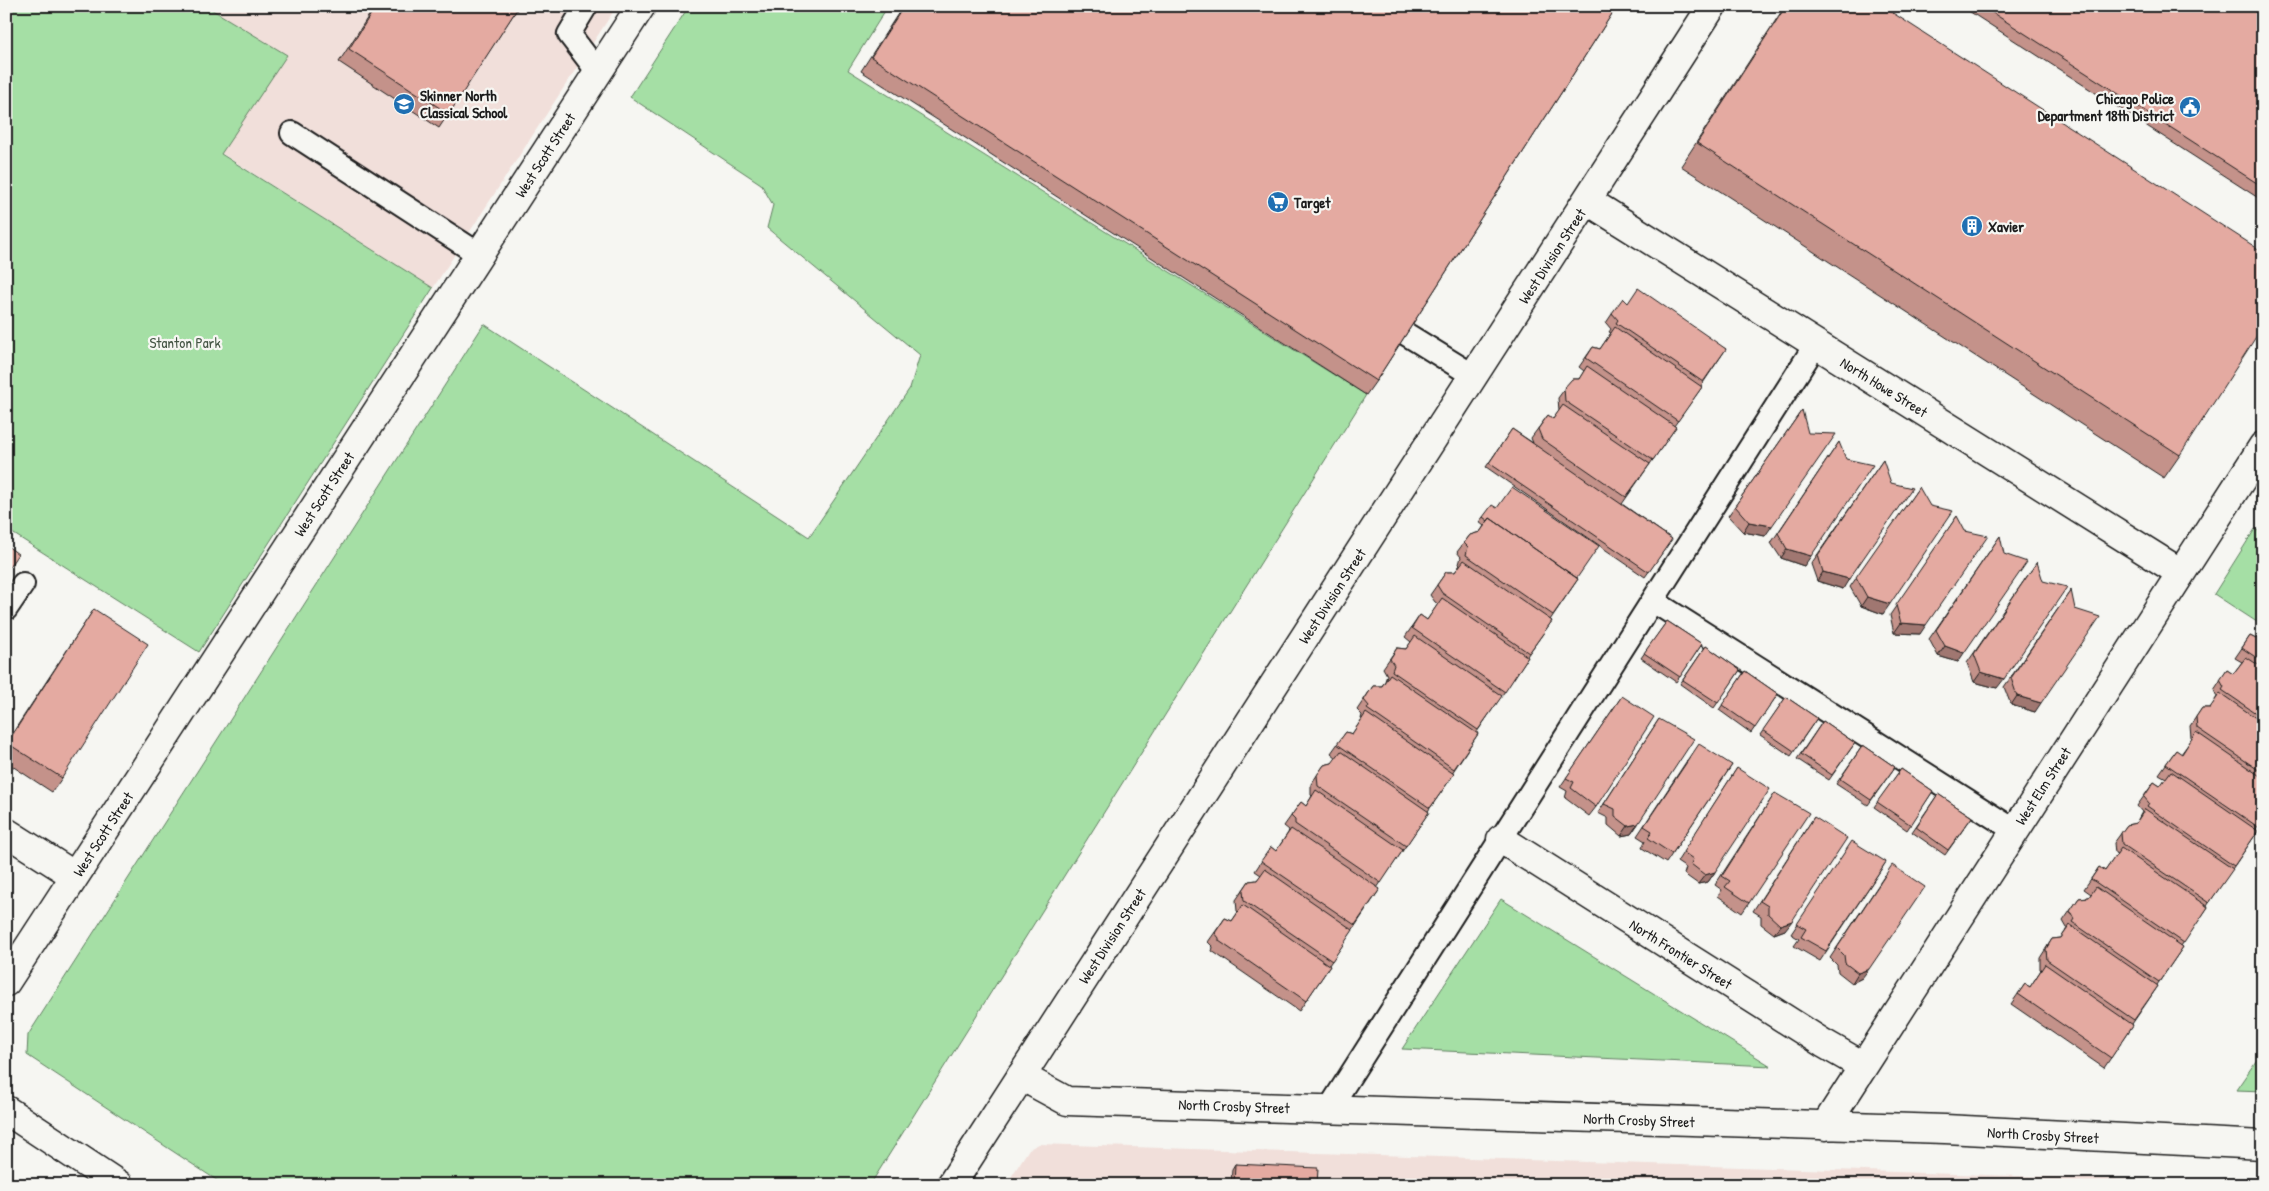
<svg xmlns="http://www.w3.org/2000/svg" width="2269" height="1191" viewBox="0 0 2269 1191" font-family="'Patrick Hand',sans-serif">
<rect width="100%" height="100%" fill="#f6f6f2"/>
<filter id="ink" filterUnits="userSpaceOnUse"><feTurbulence type="fractalNoise" baseFrequency=".02" numOctaves="2"/><feDisplacementMap in="SourceGraphic" scale="10" xChannelSelector="R" yChannelSelector="G"/><feConvolveMatrix kernelMatrix="1 2 1 2 8 2 1 2 1" color-interpolation-filters="sRGB"/></filter>
<g filter="url(#ink)">
<path fill="#f1dfda" d="M212,6h405l-184,282 -212,-135 66,-98 -77,-47z
M1039,1144l1224,40v1h-1257l23,-36z"/>
<path fill="#a5dfa5" stroke="#607e60" d="M6,6h206l-1,3 76,46 -66,99 212,134 -234,364 -193,-123z
M689,6h199l-40,64 518,325 -496,790h-646l-197,-130 1,-20 456,-711 325,213 101,-149 10,-33 -153,-127 6,-23 -12,-21 -131,-87z
M2255,529l8,5v92l-49,-32z
M1501,899l270,167 -369,-17z
M2263,1051v40l-27,-1z"/>
<g fill="none" stroke-linecap="round" stroke-linejoin="round">
<g stroke="#1c1c1c" stroke-width="26">
<path id="service" d="M586,6l-17,28 29,38
M292,133l188,122
M1406,334l68,42
M1653,601l361,229
M6,609l17,-25
M1329,1109l487,-765"/>
</g>
<g stroke="#1c1c1c" stroke-width="31">
<path id="minor" d="M1588,201l593,372
M6,832l69,44
M1501,839l322,204 40,23
M6,982l635,-976
M1021,1076l46,25 878,28 318,16
M6,1110l113,75
M1825,1126l438,-680"/>
</g>
<g stroke="#1c1c1c" stroke-width="31">
<path id="secondary" d="M951,1185l761,-1179"/>
</g>
<use href="#service" stroke="#f6f6f2" stroke-width="22"/>
<use href="#minor" stroke="#f6f6f2" stroke-width="28"/>
<use href="#secondary" stroke="#f6f6f2" stroke-width="28"/>
</g>
<path fill="#c4928a" stroke="#1c1c1c" d="M375,6h144l-80,122 -100,-66z
M903,6h714l-241,375 -10,14 -505,-324z
M1785,6h97l298,449 -16,23 -483,-312z
M1961,6h302v195z
M1628,303l98,46 -25,37 1,1 -28,39 2,1 -54,77 50,35 -27,38 -159,-110 26,-38 21,14 -2,-5 17,-23 5,4 6,-8 -1,-13 14,-19h7l5,-8 -5,-4 14,-20 7,2 11,-16 -2,-1 2,-3 -5,-6 10,-15z
M1802,410l-37,126 -22,-4 -15,-16z
M1839,442l-35,124 -23,-8 -10,-15z
M1883,460l-40,129 -26,-8 -6,-17z
M1919,487l-36,127 -22,-8 -11,-19z
M1957,516l-37,118 -26,-1 -4,-18z
M1483,517l95,62 -28,41 2,1 -25,35 1,1 -51,75 1,2 -26,39 2,1 -26,37 1,1 -52,76 3,1 -51,76 1,1 -31,45 -87,-60 1,-4 -5,-5 17,-24 7,3 6,-9 -1,-1 -1,-11 13,-19 8,-1 4,-5 -6,-4 16,-24 5,4 12,-18 1,-3 -5,-4 17,-24 5,4 6,-10 -1,-1v-11l13,-19 8,-2 5,-5 -6,-5 15,-21 6,2 10,-15h-1l1,-4 -5,-5 16,-24h9l3,-5 2,-6 -4,-7 14,-20 9,1 5,-7 -6,-5 15,-22 7,5 11,-16 -3,-2 -5,-7 16,-23h9l5,-7 -1,-1 2,-7 -4,-5 13,-17 10,-3 4,-6 -5,-4z
M2000,536l-42,126 -20,-6 -9,-17z
M2037,562l-40,126 -23,-6 -7,-19z
M2071,590l-36,122 -24,-7 -7,-18z
M94,609l-32,169 -10,14 -46,-30v-19z
M1667,621l35,23 -26,38 -35,-24z
M2263,629v190l-7,10 2,2 -51,75 1,1 -27,39 2,1 -26,38 1,1 -26,38 1,1 -29,43 -93,-64 14,-20 5,3 11,-17 -1,-1v-11l12,-19 9,-1 4,-6 2,-4 -4,-7 16,-23 10,-1 2,-3 -7,-5 15,-22 6,4 12,-17 -2,-1 -1,-10 13,-18 9,-2 6,-11 -5,-6 17,-24 6,4 6,-8 -7,-4 17,-24 5,4 11,-15 -1,-1 -1,-12 12,-18h8l6,-8h-1l2,-3 -3,-7 13,-20 6,4 9,-12 -7,-4 15,-22 6,3z
M1706,646l34,24 -26,38 -34,-24z
M1745,671l33,23 -27,39 -32,-23z
M1622,696l-26,111 -7,9 -24,-18 2,-7 -7,-4z
M1786,697l31,21 -26,38 -31,-21z
M1659,719l-21,105 -7,10 -10,2 -13,-11v-7l-10,-5z
M1823,721l32,22 -26,37 -32,-21z
M1863,745l32,22 -27,38 -32,-21z
M1692,753l40,12 -66,98 -24,-15 3,-7 -8,-5z
M1737,768l-22,104 -7,10 -10,2 -14,-10 2,-6 -9,-6z
M1901,769l32,22 -26,39 -33,-23z
M1775,793l-26,110 -7,10 -24,-17 4,-6 -7,-5z
M1938,794l34,23 -27,38 -33,-23z
M1814,817l-29,113 -11,4 -13,-10v-8l-8,-5z
M1846,851l40,11 -66,99 -26,-15 5,-7 -8,-5z
M1885,875l-23,103 -10,5 -14,-11 -1,-7 -7,-7z
M1235,1164l82,21h-86l1,-16z"/>
<path fill="#a07771" stroke="#1c1c1c" d="M1749,522l23,4 -7,10 -22,-4z
M1787,549l24,7 -7,10 -23,-8z
M1823,572l26,7 -6,10 -26,-8z
M1867,597l23,7 -7,10 -22,-8z
M1901,623l25,2 -6,9 -26,-1z
M1945,646l19,7 -6,9 -20,-6z
M1981,672l23,7 -7,9 -23,-6z
M2017,696l24,7 -6,9 -24,-7z
M1638,824l-7,10 -10,2 7,-10z
M1715,872l-7,10 -10,2 7,-9z
M1792,921l-7,9 -11,4 6,-9z
M1869,969l-7,9 -10,5 6,-10z"/>
<path fill="#e4aaa1" stroke="#1c1c1c" d="M376,6h143l-70,108 -100,-65z
M904,6h713l-241,375 -505,-324z
M1786,6h96l381,246v74l-83,129 -483,-312z
M1982,6h281v181z
M1638,288l88,61 -23,33 -87,-59 2,-3 -6,-7 11,-15 5,5z
M1615,327l87,60 -24,34 -92,-63 7,-11 7,2z
M1587,366l89,61 -23,33 -88,-59 -1,-13 8,-9h7z
M1563,405l87,59 -24,33 -84,-58 -4,-10 10,-14 5,4z
M1802,410l6,23 28,1 -64,92 -23,-4 -14,-16z
M1512,429l160,110 -23,33 -160,-109z
M1839,442l7,17 27,6 -62,91 -24,-7 -9,-16z
M1883,460l8,23 21,5 -63,91 -26,-7 -5,-17z
M1512,487l87,59 -22,32 -87,-60 -2,3 -5,-4 9,-12 5,3z
M1919,487l11,19 23,5 -63,93 -23,-7 -11,-20z
M1957,516l8,15 23,5 -62,89 -25,-2 -5,-18z
M1490,518l88,61 -25,36 -87,-60 2,-8 -4,-4 6,-8 10,-3z
M2000,536l4,18 23,8 -63,91 -19,-7 -9,-16z
M6,545l12,9 -12,18z
M1464,560l88,61 -23,32 -87,-60 -5,-8 9,-13h9z
M2037,562l6,19 24,6 -63,92 -23,-7 -7,-18z
M2071,590l4,19 25,8 -59,86 -24,-7 -6,-18z
M1442,598l86,59 -23,35 -93,-64 8,-13 7,5z
M94,609l54,35 -86,134 -55,-35z
M1667,621l35,23 -22,33 -36,-24z
M2263,629v33l-21,-14 8,-12 6,3z
M1415,636l87,60 -24,34 -86,-59 2,-6 -4,-6 7,-11 9,1z
M1706,646l34,24 -22,33 -35,-23z
M2246,657l17,11v50l-41,-28 2,-3 -4,-7 7,-10 6,4z
M1745,671l33,23 -23,34 -33,-23z
M1390,674l88,60 -24,35 -87,-60 2,-3 -5,-6 9,-14h9z
M2220,693l43,30v50l-66,-45 -1,-11 6,-9h8z
M1622,696l32,21 -58,90 -25,-19 3,-6 -8,-4z
M1786,697l31,21 -23,33 -31,-21z
M1366,713l88,61 -24,34 -93,-64 9,-12 6,2z
M1659,719l35,20 -56,85 -10,2 -13,-10v-7l-11,-5z
M1823,721l32,22 -23,32 -31,-21z
M2196,732l67,46v41l-5,8 -92,-63 10,-14 6,4z
M1699,744l33,21 -60,89 -24,-16 4,-7 -8,-5z
M1863,745l32,22 -24,33 -31,-21z
M1341,751l88,61 -23,34 -88,-60 -1,-11 7,-10 8,-2z
M1737,768l33,21 -55,83 -10,3 -14,-11 2,-5 -10,-7z
M1901,769l32,22 -22,34 -34,-23z
M2171,771l87,60 -24,35 -87,-60 2,-3 -5,-6 10,-15 6,4z
M1316,790l87,60 -22,33 -86,-59v-4l-4,-4 10,-14 5,4z
M1775,793l34,20 -60,90 -24,-16 5,-6 -8,-5z
M1938,794l34,23 -24,33 -32,-23z
M2145,809l88,60 -24,34 -87,-59 -1,-11 6,-8 9,-2z
M1814,817l33,21 -55,83 -12,4 -12,-11v-8l-8,-5z
M1291,829l89,60 -25,36 -94,-64 10,-14 5,4z
M1852,841l34,21 -60,89 -25,-14 5,-8 -9,-5z
M2121,848l87,59 -24,36 -93,-64 8,-12 6,4z
M1892,865l33,22 -56,82 -11,4 -13,-10 -1,-8 -7,-7z
M1265,869l88,61 -21,31 -88,-60 -1,-11 6,-9 8,-1z
M2096,887l87,60 -24,35 -87,-60 2,-3 -4,-8 9,-13 10,-1z
M1243,905l87,61 -24,35 -87,-60v-3l-4,-5 10,-15 7,3z
M2070,925l88,61 -24,34 -87,-60 -1,-11 6,-10 9,-1z
M2045,964l88,61 -22,33 -93,-64 7,-10 5,3z
M1235,1164l83,4 -1,17h-83z"/>
</g>
<defs>
<g id="school-disc" transform="scale(1.125)"><circle r="9.5" fill="#1f6fb2" stroke="#f6f6f2"/><path d="M0-5L7-2L0 1L-7-2ZM-4 1L0 2.5L4 1V4Q0 6-4 4Z" fill="#fff"/></g>
<g id="civic-disc" transform="scale(1.125)"><circle r="9.5" fill="#1f6fb2" stroke="#f6f6f2"/><path d="M-.6-6.5H3V-4.5H.6V-3L4-1V1h2V6H-6V1h2V-1L-.6-3ZM-1.2 2.5V6h2.4V2.5Z" fill="#fff"/></g>
<g id="supermarket-disc" transform="scale(1.125)"><circle r="9.5" fill="#1f6fb2" stroke="#f6f6f2"/><path d="M-6-5.5h2.5l.6 2H6L4.5 2H-2.5L-4.4-4H-6ZM-1.5 3.2a1.3 1.3 0 1 0 .1 0ZM3 3.2a1.3 1.3 0 1 0 .1 0Z" fill="#fff"/></g>
<g id="building-disc" transform="scale(1.125)"><circle r="9.5" fill="#1f6fb2" stroke="#f6f6f2"/><path d="M-4-6H4V6H1V3H-1V6H-4ZM-2.5-4.3h1.7v1.8h-1.7ZM.8-4.3h1.7v1.8H.8ZM-2.5-1h1.7V.8h-1.7ZM.8-1h1.7V.8H.8Z" fill="#fff"/></g>
</defs>
<g fill-rule="evenodd">
<use href="#school-disc" x="404" y="104"/>
<use href="#civic-disc" x="2190" y="107"/>
<use href="#supermarket-disc" x="1278" y="202"/>
<use href="#building-disc" x="1972" y="226"/>
</g>
<g text-anchor="middle" dominant-baseline="central" stroke-width="4.5" stroke-linejoin="round" paint-order="stroke">
<g font-size="15" font-weight="bold" fill="#1c1c1c" stroke="#f6f6f2" text-anchor="start">
<text x="420" y="95">Skinner North<tspan x="420" dy="17">Classical School</tspan></text>
<text x="2174" y="98" text-anchor="end">Chicago Police<tspan x="2174" dy="17">Department 18th District</tspan></text>
<text x="1294" y="202">Target</text>
<text x="1988" y="226">Xavier</text>
</g>
<g font-size="15" fill="#1c1c1c" stroke="#f6f6f2">
<text transform="translate(545 155) rotate(-57)">West Scott Street</text>
<text transform="translate(1552 256) rotate(-57)">West Division Street</text>
<text transform="translate(1884 387) rotate(32)">North Howe Street</text>
<text transform="translate(324 494) rotate(-57)">West Scott Street</text>
<text transform="translate(1332 596) rotate(-57)">West Division Street</text>
<text transform="translate(2043 786) rotate(-57)">West Elm Street</text>
<text transform="translate(103 834) rotate(-57)">West Scott Street</text>
<text transform="translate(1112 936) rotate(-57)">West Division Street</text>
<text transform="translate(1681 954) rotate(32)">North Frontier Street</text>
<text transform="translate(1234 1106) rotate(2)">North Crosby Street</text>
<text transform="translate(1639 1120) rotate(2)">North Crosby Street</text>
<text transform="translate(2043 1135) rotate(3)">North Crosby Street</text>
</g>
<g font-size="15" fill="#455645" stroke="#f6f6f2">
<text x="185" y="342">Stanton Park</text>
</g>
</g>
<rect width="2269" height="1191" fill="none" stroke="#f6f6f2" stroke-width="25"/>
<rect x="12" y="12" width="2244" height="1166" fill="none" stroke="#1c1c1c" stroke-width="2" filter="url(#ink)"/>
</svg>
